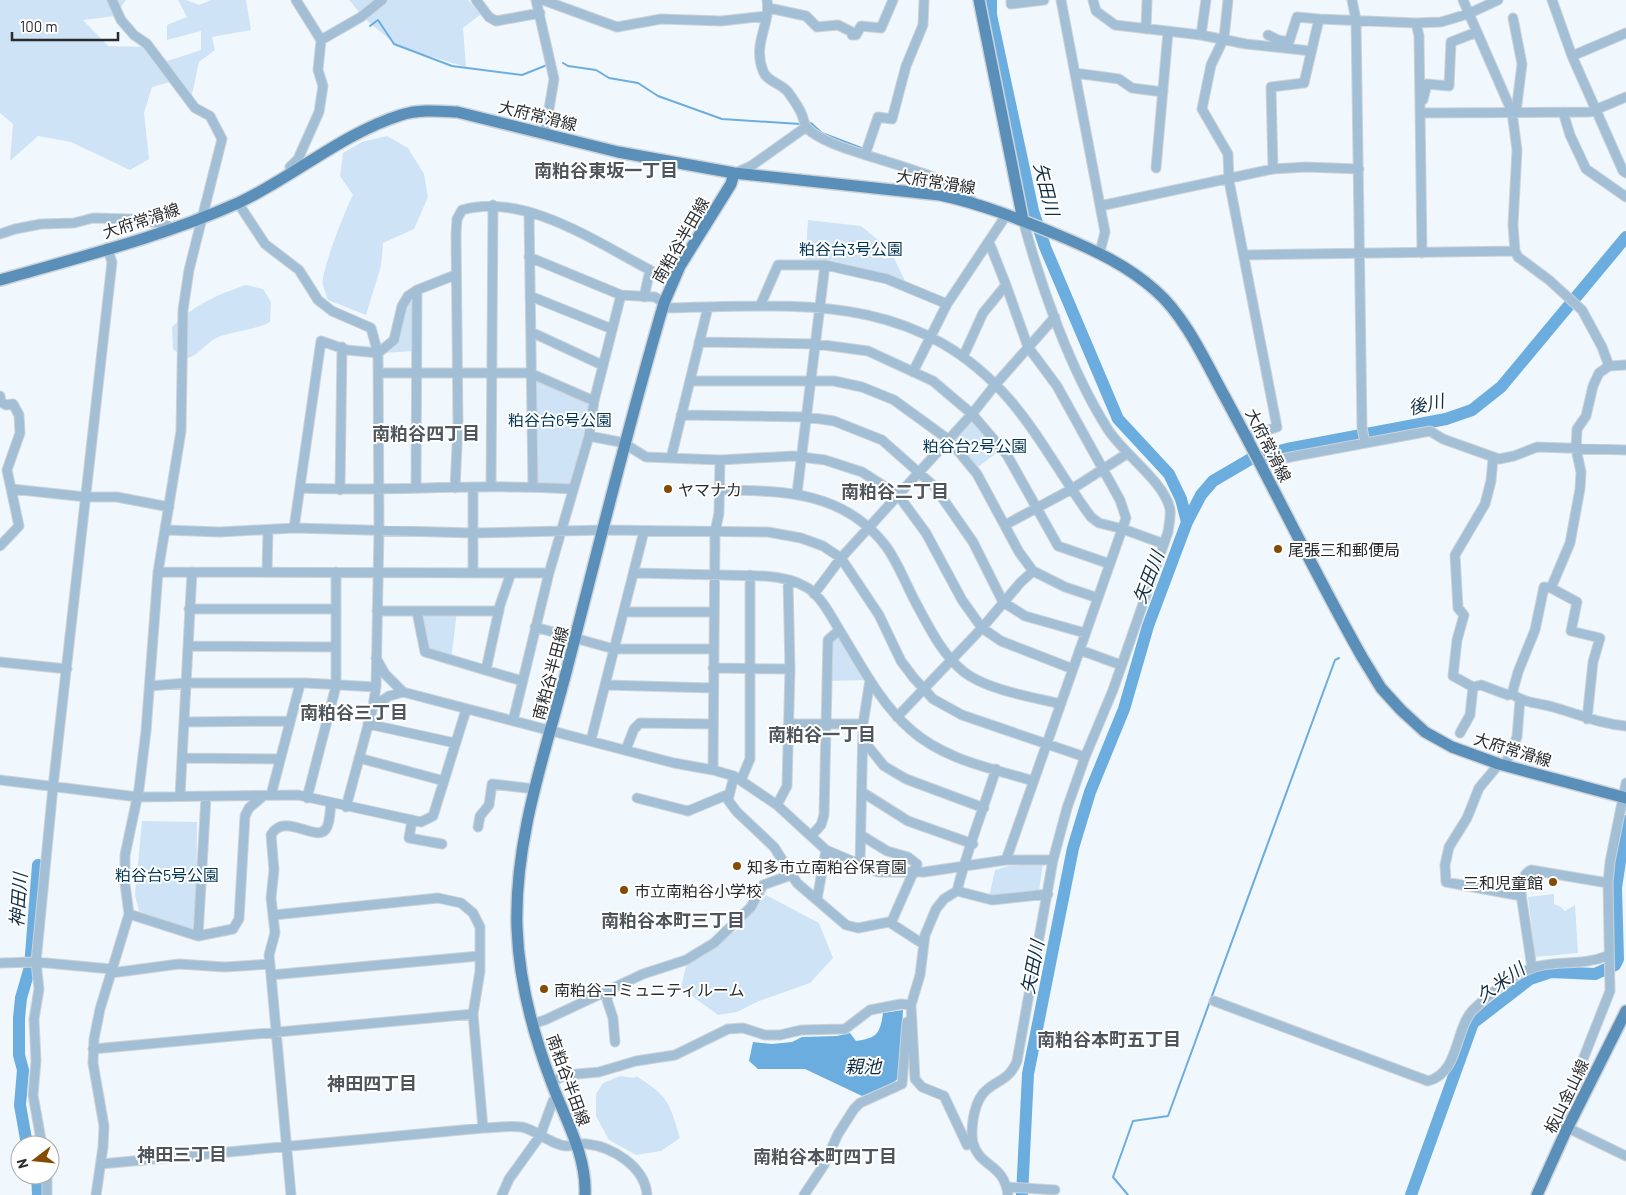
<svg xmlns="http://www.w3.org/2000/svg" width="1626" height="1195" viewBox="0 0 1626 1195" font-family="Barlow,'Noto Sans JP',sans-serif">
<rect width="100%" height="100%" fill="#f0f8fe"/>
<path fill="#cee3f5" d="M0,0h126l-11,16 -32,4 25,26 40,1 10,17 43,-14v-19l-34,9v-15l20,-8 -9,-17h8l13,5 12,-5h35l5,30 -39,7 3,13 -16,12 -8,37 -13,-19 -26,7 -8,26 5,46 -19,11 -59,-28 -33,-6 -28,25 3,-37 -13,-11z
M349,0h119l13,14 -18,14 3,39 -67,-20 -34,-28z
M387,136l21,12 16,26 4,23 -14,32 -31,14 -2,23 -15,49 -38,-15c-1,-4 -4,-10 -5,-15 -3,-12 23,-77 30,-90l-13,-19 3,-23 19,-11z
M808,220l53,6 29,24 18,37 -103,-22z
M246,285l17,4 8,13 -1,20c-15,8 -32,8 -49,14 -15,5 -21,20 -36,23l-12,-10 -1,-22c26,-24 42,-31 74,-42z
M411,299h3l-1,52 -30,2z
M530,373l64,28 -22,88 -39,-2z
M972,414l30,35 -28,21 -25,-30z
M457,611l-6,50 -26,-9 -8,-40z
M839,630l31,50 -43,1 1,-41z
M142,821l55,1 -1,105 -3,5 -54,-21 -4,-16z
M1043,863l-4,28 -50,6 6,-27 14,-4z
M1554,894v10l7,3 4,4 10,-6 3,48 -43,4 -7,-60z
M766,895l53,28 14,35 -23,25 -51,18 -22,11 -19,3 -37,-27 5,-22 17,-20 33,-15z
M620,1076l14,2 2,-2c32,20 33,25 44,62l-19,13 -25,4 -27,-15 -13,-24v-22l7,-11z"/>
<path fill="#6cade0" d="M903,1010l-4,68 -8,6 -29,12 -57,-27h-47l-9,-8 4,-19 19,2 20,-2 10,-5 35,-1 13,-3 6,8c20,-3 24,-6 27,-28z"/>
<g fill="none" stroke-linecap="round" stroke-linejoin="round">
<path stroke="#6cade0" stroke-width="2" d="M370,26l8,-6 16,24 58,22 70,9 25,-10
M563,63l5,3 28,4 13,8 29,5 20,13 64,23 78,5
M808,124l3,-1 11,10 42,16
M870,152l17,5
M920,168l18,6
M1128,1195l-15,-18 20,-56 35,-5 167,-456 4,-2"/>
<path stroke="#6cade0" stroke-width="12" d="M991,0v15l42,196 12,36 73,172 51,55 12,25 6,23
M27,1145l-7,-40 3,-35 -4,-15v-37l2,-20 9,-31 8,-102
M37,1175l1,20
M1022,1195l6,-121 45,-226 17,-56 34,-83 24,-83 39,-104 14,-27 12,-14 41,-24 33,-8 159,-30 26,-9 29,-23 125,-150
M1411,1195l62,-172 57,-44 21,-7 44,2 20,-9 3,-6 -2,-71 10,-67"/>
<g stroke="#ccd3d9" stroke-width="11">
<path id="minor" d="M476,0l13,17 7,4 44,-8
M536,0l18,79 -9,54
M543,0l74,27 44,-8 60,2 46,-5
M767,0c4,25 -15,43 -4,71 4,11 18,12 25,21 5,7 11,15 14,23 2,5 2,10 6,14 7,7 17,11 26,15 34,15 119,31 139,58
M1011,0v4l33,-4
M1061,0l44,232 -5,20
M1093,0l3,11 19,14 86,10 45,9 65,7
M1228,0l-4,38 -13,27 -9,44 26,45 1,27 48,246 -31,10
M1352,0l4,20 6,407 3,16
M1463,0l49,112 5,38 -4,75 2,26 3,6 31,23 33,30 20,37 7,19
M1552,0l20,56 51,115 3,2
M769,8l37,8 11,11 21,-2 14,7v3h4l5,-9 20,2 12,-28
M1513,18l9,46 -6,48
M1416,23l3,13 3,217
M1146,29l1,-29
M1201,35l5,-35
M1268,35l10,5 11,2 8,-25 22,2
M321,40l40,-23 21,-17
M1572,56l54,-23
M1075,73l44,6 13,9 31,4
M1423,100l4,-16 22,2 2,-44 26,-10
M1563,112l7,23 16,34 40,28
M1420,113l170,-1 36,-15
M865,155l13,-38 14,2 14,-53 17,-41 1,-25
M1156,168l12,-136
M1273,169l-2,-82 33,-4 15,-64 97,4 25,-1 27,-8 30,-14
M293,172l-3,-5 8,-8 21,-47 4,-26 -5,-16 3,-30 -25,-40
M735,173l16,-7 55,-39
M238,203l27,41 34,26 19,30 14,11 39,17 7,25 1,177 -3,157 -3,20 -27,100
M1100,206l173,-37 33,-2 53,2
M529,213l4,274
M0,234l15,-5 26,-5 33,-1 19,-5 38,1 35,5 4,5
M1244,255l271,-4
M529,257l92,38
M1006,285l22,62 29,39 63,114 6,18 -120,342
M530,296l82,33
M760,306l18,-41h47l62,14 60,25
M662,308c133,-2 250,-19 347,91 32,37 53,79 82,118l8,6 24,6 41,15
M531,332l71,33
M699,342l117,2 52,7 65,30 39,33 35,41 51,91 52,18
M963,357l20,-44 23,-28 -17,-43
M1626,365l-17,1 -10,7 -6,13 -7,30 -9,13 -1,20 5,23 -1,17 -10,54 -19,45 -7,-1 -9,43 -17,42 -6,22c12,9 27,9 41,13 25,7 47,17 73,19
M913,372l34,-68 60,-90
M379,373h151l64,28
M690,381h144l28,6 32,13 55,40 28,34 42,78 14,19 32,16 33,11
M0,396l1,6 5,3 7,-1 6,11 1,18 -13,37 12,56 -19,20
M681,415l126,2 27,4 48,19 52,46 39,56 30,60 22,14 60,17
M589,436l36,7
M625,444l21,13 74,3 73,-4 32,4 37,12 36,23 28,38 36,67 20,28 19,13 72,28
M671,458l37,-151
M1259,463l171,-32 13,8 56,20 15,-3 23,-9 89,3
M491,487l2,-282
M300,488c91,4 182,-5 272,1
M416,488l1,-198
M455,488l3,-64 -2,-190 1,-15 5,-9c62,-18 134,32 188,60l-6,27
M473,488v85
M12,489l74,8h31l52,10
M340,490l2,-143
M719,490c62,1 123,0 166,55 13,17 21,40 32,60 13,24 25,49 47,67 23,18 68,25 97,32
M797,493l28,-228
M1005,525l67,-36 56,-36
M294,528l27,-187 26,9 31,3 16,-13 8,-34 6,-10 9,-6 38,-15
M165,530l55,2 74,-4 180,5 130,-3 164,2 33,6 22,8 18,12 38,57 22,46 12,16 20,22 29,16 123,42
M158,572l391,1
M267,572l1,-42
M634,573l130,3c16,1 31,4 44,12 14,10 23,28 32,43 21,34 40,72 71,99 34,30 80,38 122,51
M1551,588l26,14 -6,29 29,7 -7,24 -6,57
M814,594l27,-36 131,-144 23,-29 60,-68
M189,609h147
M377,611h122
M417,612l8,40 97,29
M625,612h89
M535,627l79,22h100
M188,646l148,1
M1080,650l41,15
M376,658l9,16 18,18 271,71 39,7 21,6 43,29 49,45 52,22h46l82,-12h47
M0,662l67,7
M713,668l77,1
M486,670l14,-65 11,-32
M605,685l108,3
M150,686l36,-3h120l70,4
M1473,687l8,-2 27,10 4,-1
M373,707l16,-11 14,-4
M897,717l85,-89 38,-45 13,-12
M513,721l36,-148 40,-137 5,-35 27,-106 34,2 9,6
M184,722l106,-1
M368,724l87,19
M789,724h74
M1460,733l10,-18 3,-28 -20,-11 4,-36 7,-25 -6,-7 -3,-53 30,-51 6,-23 2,-23
M591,740l53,-209
M863,740l21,26 22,13 78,29
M626,749l8,-20 6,-6 73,1
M183,758l97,1
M359,758l85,23
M1499,764l-20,24 -12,30 -18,29 -4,18 1,17 70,13 5,-1c0,-8 1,-20 10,-24l77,13
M1505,765l12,-28 3,-37
M713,770l2,-238 4,-19 1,-53
M734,776l-6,24 9,12 37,35 23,36 49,42 12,3 31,-6 34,22
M0,780l138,17 160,-2 123,27 12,-6 33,-106
M741,780l9,-21v-184
M862,792l46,29 65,23
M271,795l29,-111
M180,796l12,-224
M307,798l29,-112v-114
M637,798l51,13 41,-17
M777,805l10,-19 3,-117 -2,-89
M412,820l-3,18 33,6
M478,827l2,-11 9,-11 3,-21 43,5
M861,835l26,16 21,6 9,7 -26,59
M811,836l10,-11 3,-10 4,-175 11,-10
M860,865l3,-141 7,-44
M957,891l35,9 56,-6
M1521,894l11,74
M817,899l9,-49
M129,914l69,22 35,-7 6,-10 6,-103 4,-8 13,-11
M274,915l164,-17 23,5 12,10 7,14v44l-7,43 10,114
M198,936l8,-139
M0,963l36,-1 75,7
M111,973l68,-9 46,3 45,-3
M271,975l208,-19
M609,989l-2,11 6,18 2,24
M1214,1001l214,80c31,-8 27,-51 44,-70 16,-16 45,-40 67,-45 23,-5 46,-1 68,-10
M532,1024l13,-4 98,-46 43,-14 28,-17 37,-36 12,-22 28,-10
M93,1049l380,-35
M551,1082l15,-7 33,-3 37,-11 39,-6 53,-26 15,-1 22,7h15l21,-5 44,-1 25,-19 31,-6 10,1
M1568,1128l58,28
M1565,1133l-6,-7 4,-16 47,-119 -2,-108 2,-21 16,-79
M973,1143l-6,2 -23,-49 -22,-9 -7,-8 -4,-74 9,-30 5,-40 11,-26 8,-10 13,-8c10,-41 26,-81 39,-122
M42,1145l-9,-50 3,-34 -2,-42 5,-30 -3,-27 17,-175 59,-525 -5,-14
M101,1164l382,-36c12,0 27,-3 39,-1 15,3 30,19 46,19 6,0 12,-3 19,-2 26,3 58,23 60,51
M1007,1187l48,3
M47,1195v-20
M96,1195l7,-48 1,-21 -11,-63 1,-24 6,-30 29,-95 -4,-30v-29l14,-66 7,-58 12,-159 23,-141 2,-121 6,-40 33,-131 -12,-23 -15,-8 -48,-64 -13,-9 -13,-15 -9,-20
M291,1195l-21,-231 -1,-9 6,-22 -4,-35 3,-28 -3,-35c14,-25 48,11 56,-8 3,-6 3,-16 4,-23
M502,1195l7,-16 31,-43 13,-35 4,-3
M804,1195l20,-30 14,-31 16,-25 6,-6 42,-19 5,-62
M1008,1195c-4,-32 -28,-27 -35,-52 -2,-8 -1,-15 0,-23 7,-45 32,-29 44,-59l36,-201 14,-52 18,-51 28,-67 55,-158c1,-8 3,-15 2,-23 -6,-28 -48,-56 -63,-81 -37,-59 -66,-141 -84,-208"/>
</g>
<g stroke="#ccd3d9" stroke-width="14">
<path id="major" d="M979,0l44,220
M0,280c80,-23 162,-43 238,-77 56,-26 103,-69 163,-88 17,-6 38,-4 56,-3l161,40 116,21 206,22c42,9 79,24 118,40 36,15 69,30 98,56 30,26 51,74 70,108 46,85 88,173 136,258l19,31 20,22 24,22 27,15 47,17 127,34
M585,1195c2,-40 -21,-78 -34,-114 -19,-50 -32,-100 -34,-153 -3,-90 29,-177 51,-263 31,-120 61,-243 96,-362l16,-37 51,-82 3,-11
M1537,1195l28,-62 61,-122"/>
</g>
<use href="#minor" stroke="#a3bfd6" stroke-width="9"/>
<use href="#major" stroke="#598fb9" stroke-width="11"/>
</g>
<g fill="#854b00" stroke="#fff" stroke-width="2">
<circle cx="668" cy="489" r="5"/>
<circle cx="1278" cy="549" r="5"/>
<circle cx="737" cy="866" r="5"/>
<circle cx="1553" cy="882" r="5"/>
<circle cx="624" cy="890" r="5"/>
<circle cx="544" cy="989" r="5"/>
</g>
<g text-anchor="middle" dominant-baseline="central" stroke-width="4" stroke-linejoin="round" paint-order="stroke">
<g font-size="16" fill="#292c2f" stroke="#fff">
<text transform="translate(538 115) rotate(14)">大府常滑線</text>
<text transform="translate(936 181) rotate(9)">大府常滑線</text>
<text transform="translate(141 220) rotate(-18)">大府常滑線</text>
<text transform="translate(680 240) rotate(-60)">南粕谷半田線</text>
<text transform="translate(1269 445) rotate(63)">大府常滑線</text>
<text transform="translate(550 673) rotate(-75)">南粕谷半田線</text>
<text transform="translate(1513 749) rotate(17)">大府常滑線</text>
<text transform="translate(569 1080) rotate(70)">南粕谷半田線</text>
<text transform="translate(1566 1096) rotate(-64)">板山金山線</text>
</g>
<g font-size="16" fill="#003657" stroke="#fff">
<text x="851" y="248">粕谷台3号公園</text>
<text x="560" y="419">粕谷台6号公園</text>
<text x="975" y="445">粕谷台2号公園</text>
<text x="167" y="874">粕谷台5号公園</text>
</g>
<g font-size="16" fill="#292c2f" stroke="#fff" text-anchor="start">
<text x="678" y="489">ヤマナカ</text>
<text x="1288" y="549">尾張三和郵便局</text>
<text x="747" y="866">知多市立南粕谷保育園</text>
<text x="1543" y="882" text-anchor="end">三和児童館</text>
<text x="634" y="890">市立南粕谷小学校</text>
<text x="554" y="989">南粕谷コミュニティルーム</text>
</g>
<g font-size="18" font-weight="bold" fill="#4e565c" stroke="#fff">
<text x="606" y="170">南粕谷東坂一丁目</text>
<text x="426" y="433">南粕谷四丁目</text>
<text x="895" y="491">南粕谷二丁目</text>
<text x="354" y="712">南粕谷三丁目</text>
<text x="822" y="734">南粕谷一丁目</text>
<text x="673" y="920">南粕谷本町三丁目</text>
<text x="1109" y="1039">南粕谷本町五丁目</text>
<text x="372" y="1083">神田四丁目</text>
<text x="182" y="1154">神田三丁目</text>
<text x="825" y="1156">南粕谷本町四丁目</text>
</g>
<g font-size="18" font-style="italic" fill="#112e44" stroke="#fff">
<text transform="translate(1047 189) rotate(76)">矢田川</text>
<text transform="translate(1426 404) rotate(-13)">後川</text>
<text transform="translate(1148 577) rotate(-69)">矢田川</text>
<text transform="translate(18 900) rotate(-86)">神田川</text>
<text transform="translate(1032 967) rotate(-79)">矢田川</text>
<text transform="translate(1500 982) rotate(-35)">久米川</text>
<text x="863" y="1066">親池</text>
</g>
</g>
<g transform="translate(35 1160) rotate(254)"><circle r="24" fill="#ffffff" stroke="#a9abac"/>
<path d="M0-4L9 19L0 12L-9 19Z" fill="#854b00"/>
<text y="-8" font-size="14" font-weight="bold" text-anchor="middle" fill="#292c2f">N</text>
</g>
<path d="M12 32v8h106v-8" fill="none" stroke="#292c2f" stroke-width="2.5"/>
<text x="20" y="32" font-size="15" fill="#292c2f" stroke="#ffffff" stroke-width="4" paint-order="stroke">100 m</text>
</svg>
